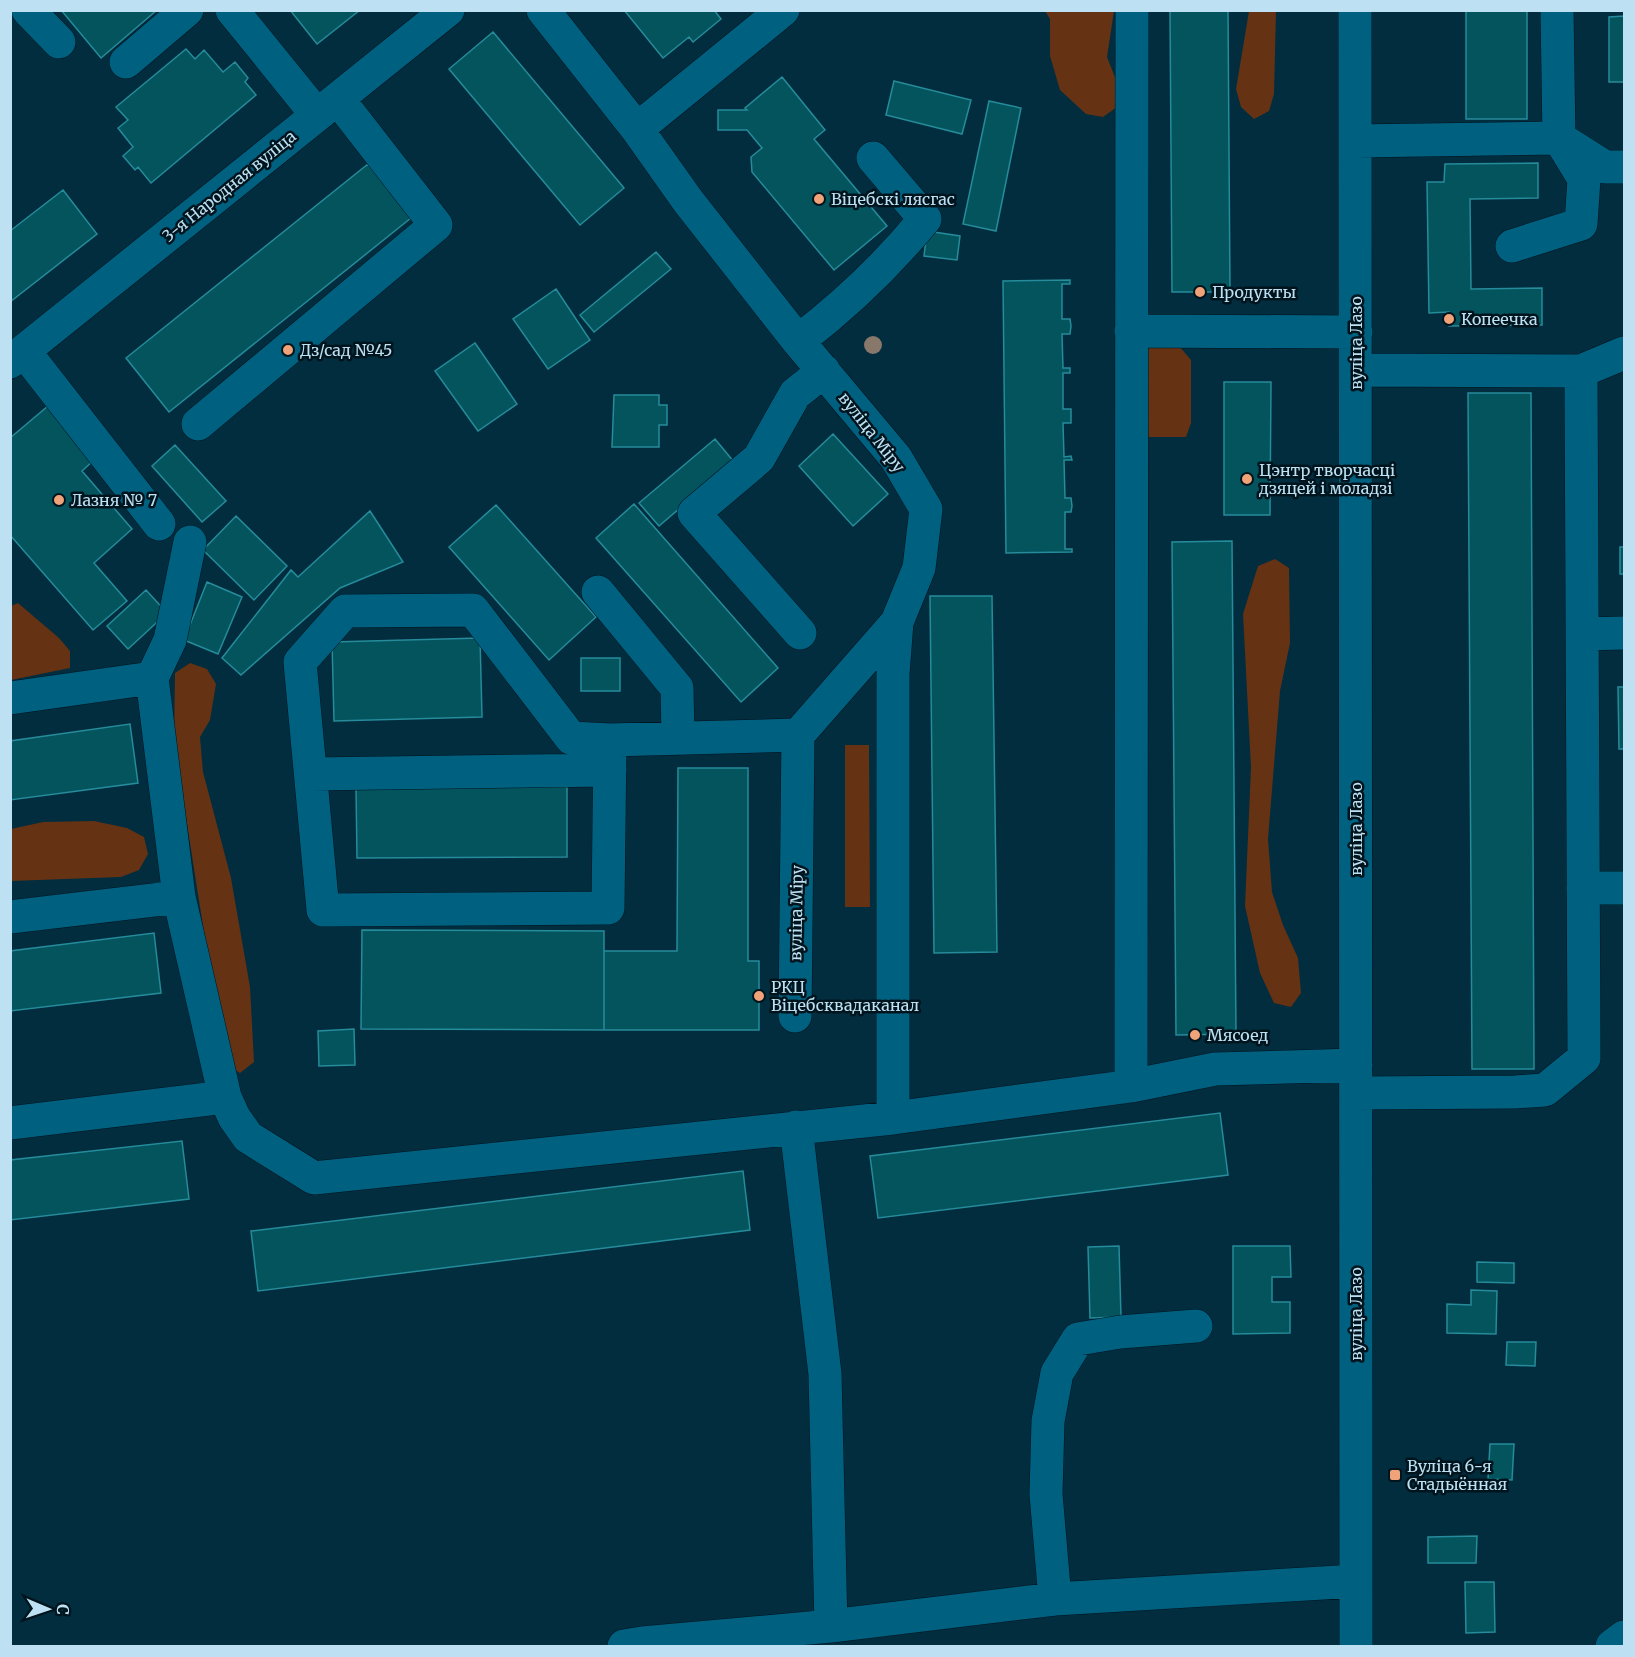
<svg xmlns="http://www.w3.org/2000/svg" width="1635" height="1657" viewBox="0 0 1635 1657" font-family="Merriweather,serif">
<rect width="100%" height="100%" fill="#012d3e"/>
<path fill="#653213" d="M1045,11h69l-7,46 13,33 -3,17 -14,10 -17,-3 -26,-24 -10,-34v-37z
M1249,11h27l-2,83 -5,17 -15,8 -13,-12 -5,-18z
M1179,346l12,14v63l-5,14h-45l-1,-77 10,-13z
M1275,559l14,9 1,75 -10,48 -12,148 4,53 11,33 15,33 3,35 -10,14 -17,-4 -14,-30 -15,-67 6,-139 -8,-153 15,-48z
M18,603l41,35 11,13v17l-59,12v-74z
M190,663l17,6 9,15 -6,36 -10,17 3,35 28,106 19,109 4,75 -14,11 -15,-9 -3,-17 -48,-306 1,-68z
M845,745h24l1,162h-25z
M94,821l33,7 17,9 4,17 -9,16 -18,7 -110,4v-52l32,-7z"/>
<path fill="#04545e" stroke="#268b9a" stroke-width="1.5" d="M61,10h96l-56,48z
M290,10h70l-43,34z
M624,10h90l7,9 -28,23 -4,-5 -26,21z
M1170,10h58l2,282h-58z
M1466,10h61v109h-61z
M1624,16v66h-15v-65z
M493,32l131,156 -44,37 -131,-156z
M186,49l9,10 9,-9 19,22 12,-10 13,16 -3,4 11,13 -105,88 -13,-16 -3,3 -12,-14 10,-9 -15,-19 10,-8 -12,-13z
M782,77l43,53 -11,9 73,87 -53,44 -82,-98 -1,-15 11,-9 -15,-18h-29v-20h29l-2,-2z
M894,81l77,19 -9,34 -76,-19z
M989,101l32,7 -25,123 -33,-7z
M1538,163v35l-68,1 1,90 71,-1v37l-93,1v-14l-20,1 -2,-131h17l1,-18z
M368,164l43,54 -242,194 -43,-54z
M63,190l34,44 -87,68v-71z
M927,231l33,5 -3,24 -33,-4z
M656,252l15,17 -77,63 -14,-17z
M1070,280v4h-8v35h8l1,7 -1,8h-8l1,34h7v5h-7v36h8v14h-8l1,34 7,-1 1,4h-8l1,38h6l1,8 -1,6h-6v37h7v3l-66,1 -3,-272z
M556,289l34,51 -42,29 -35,-50z
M475,343l42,61 -39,27 -43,-60z
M1224,382h47l-1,133h-46z
M1468,393h63l3,676h-62z
M614,395h45v10h8v20h-8v22h-47z
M48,406l46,54 -12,11 50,58 -38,34 33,38 -34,29 -83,-95v-97z
M833,434l55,60 -35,32 -54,-60z
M715,439l19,23 -75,64 -20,-23z
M175,445l51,56 -24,21 -50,-56z
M634,504l144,164 -37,34 -145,-164z
M496,505l100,112 -47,43 -100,-113z
M370,511l33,51 -63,26 -99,87 -19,-17 69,-88 7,7z
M236,516l51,50 -33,34 -51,-50z
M1232,541l4,493 -60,1 -4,-493z
M1620,547h4v27h-4z
M207,582l35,15 -24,57 -34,-14z
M146,590l21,23 -39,36 -21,-23z
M930,596h62l5,356 -63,1z
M480,638l2,79 -148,4 -2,-79z
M581,658h39v33h-39z
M1618,687h6v62h-5z
M130,724l8,59 -128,17v-59z
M678,768h70v193h11v69h-155v-79h73z
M356,787h211v70l-210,1z
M362,930l242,1v99l-243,-1z
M154,933l7,60 -151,18v-60z
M354,1029l1,36 -36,1 -1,-35z
M1220,1113l8,62 -350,43 -8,-62z
M182,1141l7,58 -179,21v-60z
M743,1171l7,59 -492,61 -7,-60z
M1119,1246l2,71 -31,1 -2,-71z
M1233,1246h57l1,31h-19v25h18v31l-57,1z
M1477,1262l37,1v20l-37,-1z
M1471,1290l26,1 -1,43 -49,-1v-29l24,1z
M1507,1342h29l-1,24 -29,-1z
M1490,1444h24l-2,36 -24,-1z
M1477,1536l-1,27h-48v-26z
M1465,1582h29l1,50 -29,1z"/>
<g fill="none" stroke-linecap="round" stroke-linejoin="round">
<g stroke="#00141e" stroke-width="34">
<path id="minor" d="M28,10l31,32
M232,10l85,105
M543,10l94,119 51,72 110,140 98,117 30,51 -7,59 -22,54 -99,113 -3,281
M1355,10l1,1636
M126,62l61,-52
M637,129l146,-119
M1355,141l204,-3 -2,-128
M1567,143l38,24h19
M1512,246l69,-22 3,-45 -25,-41
M1131,331l225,1
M798,341c46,-35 90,-77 127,-122l-52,-61
M24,351l135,173
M10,362l438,-352
M1356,370l225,1 3,687 -39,32 -30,2 -159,1
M1581,371l43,-18
M198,424l238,-199 -98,-126
M190,542l-20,98 -18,38 27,219 46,200 9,20 14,20 66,41 579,-60 238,-32 84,-17 141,-4
M598,592l79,96 1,50
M800,633l-106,-120 65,-55 36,-64 29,-23
M1582,634l42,-1
M10,698l142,-20
M610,740l-39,-2 -98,-128 -128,1 -45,51 23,248 285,-2 2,-168 188,-5
M311,774l299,-4
M1583,888h41
M10,917l169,-20
M1131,1086l1,-1076
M893,1118v-444l4,-52
M10,1123l215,-26
M796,1127l29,247 6,252
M1055,1599l-9,-105 2,-73 9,-48 21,-34 42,-7 76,-6
M624,1646l18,-3 189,-17 224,-27 301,-18
M1612,1646l12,-9"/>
</g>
<use href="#minor" stroke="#006080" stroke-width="33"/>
</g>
<circle fill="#88776b" cx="873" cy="345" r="9"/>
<g fill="#f0a378" stroke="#00141e" stroke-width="2">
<circle cx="819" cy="199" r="6"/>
<circle cx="1200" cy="292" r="6"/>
<circle cx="1449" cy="319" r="6"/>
<circle cx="288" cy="350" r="6"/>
<circle cx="1247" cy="479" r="6"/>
<circle cx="59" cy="500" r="6"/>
<circle cx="759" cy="996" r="6"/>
<circle cx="1195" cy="1035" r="6"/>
<rect x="1389" y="1469" width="12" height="12" rx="3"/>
</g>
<g text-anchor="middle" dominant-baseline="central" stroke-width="5" stroke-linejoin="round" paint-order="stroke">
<g font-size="16" fill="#bde1f3" stroke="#00141e">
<text transform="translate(229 186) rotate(-39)">3-я Народная вуліца</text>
<text transform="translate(1356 343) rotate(-90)">вуліца Лазо</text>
<text transform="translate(872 432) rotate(52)">вуліца Міру</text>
<text transform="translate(1356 829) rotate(-90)">вуліца Лазо</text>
<text transform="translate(796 913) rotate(-89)">вуліца Міру</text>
<text transform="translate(1356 1314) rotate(-90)">вуліца Лазо</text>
</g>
<g font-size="16" fill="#bde1f3" stroke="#00141e" text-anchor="start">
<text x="831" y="199">Віцебскі лясгас</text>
<text x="1212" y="292">Продукты</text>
<text x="1461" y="319">Копеечка</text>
<text x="300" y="350">Дз/сад №45</text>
<text x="1259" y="470">Цэнтр творчасці<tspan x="1259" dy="18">дзяцей і моладзі</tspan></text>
<text x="71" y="500">Лазня № 7</text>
<text x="771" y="987">РКЦ<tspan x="771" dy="18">Віцебсквадаканал</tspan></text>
<text x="1207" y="1035">Мясоед</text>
<text x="1407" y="1466">Вуліца 6-я<tspan x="1407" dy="18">Стадыённая</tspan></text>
</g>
</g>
<rect width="1635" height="1657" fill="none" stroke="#bde1f3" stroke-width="24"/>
<g transform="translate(48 1609) rotate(92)" stroke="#00141e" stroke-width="4.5" paint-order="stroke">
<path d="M0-4.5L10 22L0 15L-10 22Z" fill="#bde1f3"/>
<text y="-9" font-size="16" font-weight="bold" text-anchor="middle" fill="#bde1f3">С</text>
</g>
</svg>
